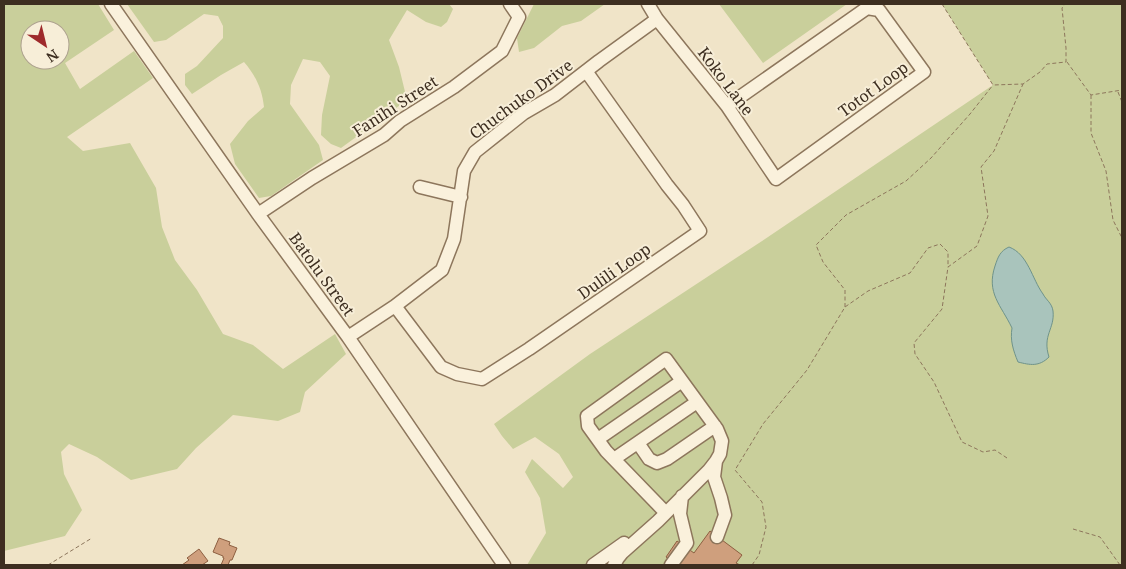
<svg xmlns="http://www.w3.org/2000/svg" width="1126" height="569" viewBox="0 0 1126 569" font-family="'Noto Serif',serif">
<rect width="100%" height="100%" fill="#f0e4c8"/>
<path fill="#c9cf9b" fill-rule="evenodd" d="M4,4h94l16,26 -49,33 15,26 54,-38 19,27 -86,59 16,14 47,-8 26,45 6,39 13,33 22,30 26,44 30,11 30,24 52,-35 11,20 -41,38 -5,20 -22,9 -45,-6 -37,33 -19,21 -46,11 -34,-23 -28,-13 -8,8 3,22 18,36 -17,26 -61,15zM30,30h30v30h-30z
M127,4h322l4,5 -6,13 -6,5 -15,-5 -19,-12 -18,30 10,27 8,33 -66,48 -10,-4 -10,-9 1,-20 8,-39 -10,-14 -17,-3 -12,26 -1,19 29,41 4,15 -52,36 -12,2 -24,-34 -5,-20 18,-23 16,-14c-2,-18 -8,-31 -20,-45l-23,13 -29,19 -7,-9v-11l12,-8 26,-28v-12l-5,-10 -14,-2 -38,26 -12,2z
M534,4h71l-24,17 -19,5 -28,22 -15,4 -2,-14z
M719,4h128l-84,59z
M942,4h180v561h-595l19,-32 -6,-35 -15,-26 7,-13 31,29 10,-11 -14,-23 -24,-17 -22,12 -11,-13 -8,-12 96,-70 178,-117 225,-152z"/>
<path fill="#a9c4bc" stroke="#6f938a" d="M1009,247c19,7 23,32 34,47 3,6 9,9 10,17 2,18 -11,24 -4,46 -10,10 -19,8 -31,5 -5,-12 -8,-22 -6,-34 -11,-23 -26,-35 -17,-62 3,-9 5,-15 14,-19z"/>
<path fill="#cf9f7d" stroke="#8d5f41" d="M710,531l32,24 -6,8 4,2h-62l-12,-8 11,-16 17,12z
M219,538l11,4 -1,3 8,3 -5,12h-2l-2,5h-7l3,-7h-1v-2l-10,-4z
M199,549l9,12 -6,4h-20l7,-5 -2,-2z"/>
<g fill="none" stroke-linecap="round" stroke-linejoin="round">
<g stroke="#8d765c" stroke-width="15">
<path id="minor" d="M111,4l147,210 90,123 156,228
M648,4l9,15 70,87 49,73 148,-107 -45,-62 -12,-2 -140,98
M420,187l41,10
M258,214l54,-36 72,-43 16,-14 54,-34 48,-36 17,-34 -9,-13
M395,306l46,61 16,7 25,5 47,-30 171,-118 -17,-26 -16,-20 -81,-114
M348,337l47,-31 47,-36 12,-31 10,-68 11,-19 49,-39 31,-18 44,-34 58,-42
M598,439l84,-58
M638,443l11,16 8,4 10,-4 48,-33
M614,459l83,-57
M716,461l-2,16 7,21 4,17 -8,22
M593,565l31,-22
M614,565l4,-7 4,-5 36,-32 51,-51 7,-9 4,-7 2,-13 -5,-12 -51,-70 -79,57 1,10 18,25 59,61
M671,565l16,-22 -7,-29 2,-18"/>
</g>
<path stroke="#8d765c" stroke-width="1" stroke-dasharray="4 2.5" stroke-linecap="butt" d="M942,4l51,81 30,-1 17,-12 7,-8 19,-2v-14l-4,-40 3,-4
M1067,62l24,33 31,-5
M1118,92l4,10
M1091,95v38l15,38 7,49 9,18
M845,307v-17l-22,-28 -7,-17 30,-30 60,-34 25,-23 39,-44 23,-29
M1007,458l-12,-8 -12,2 -21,-10 -28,-60 -19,-28 -1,-11 28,-34 6,-42 29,-21 11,-30 -7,-49 13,-16 29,-67
M1073,529l27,8 20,28
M48,565l44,-27
M752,565l7,-10 7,-28 -4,-25 -27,-32 28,-46 44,-54 38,-63 23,-16 42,-18 18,-25 12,-4 8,8v15"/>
<use href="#minor" stroke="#faf1dc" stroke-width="12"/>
</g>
<g text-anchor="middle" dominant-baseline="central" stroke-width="4" stroke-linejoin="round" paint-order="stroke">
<g font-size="16" fill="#3d2e20" stroke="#f7eed8">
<text transform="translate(726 81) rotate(53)">Koko Lane</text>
<text transform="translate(873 89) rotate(-36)">Totot Loop</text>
<text transform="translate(521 99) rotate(-36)">Chuchuko Drive</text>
<text transform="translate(395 106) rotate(-33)">Fanihi Street</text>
<text transform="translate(614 271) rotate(-35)">Dulili Loop</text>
<text transform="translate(322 274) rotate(54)">Batolu Street</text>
</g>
</g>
<rect width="1126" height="569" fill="none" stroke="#3d2e20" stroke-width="10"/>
<g transform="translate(45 45) rotate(145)"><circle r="24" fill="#f7eed8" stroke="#ada18e"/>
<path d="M0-4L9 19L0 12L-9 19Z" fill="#9e2a2b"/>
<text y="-8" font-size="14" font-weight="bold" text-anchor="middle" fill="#3d2e20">N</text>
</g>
</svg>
